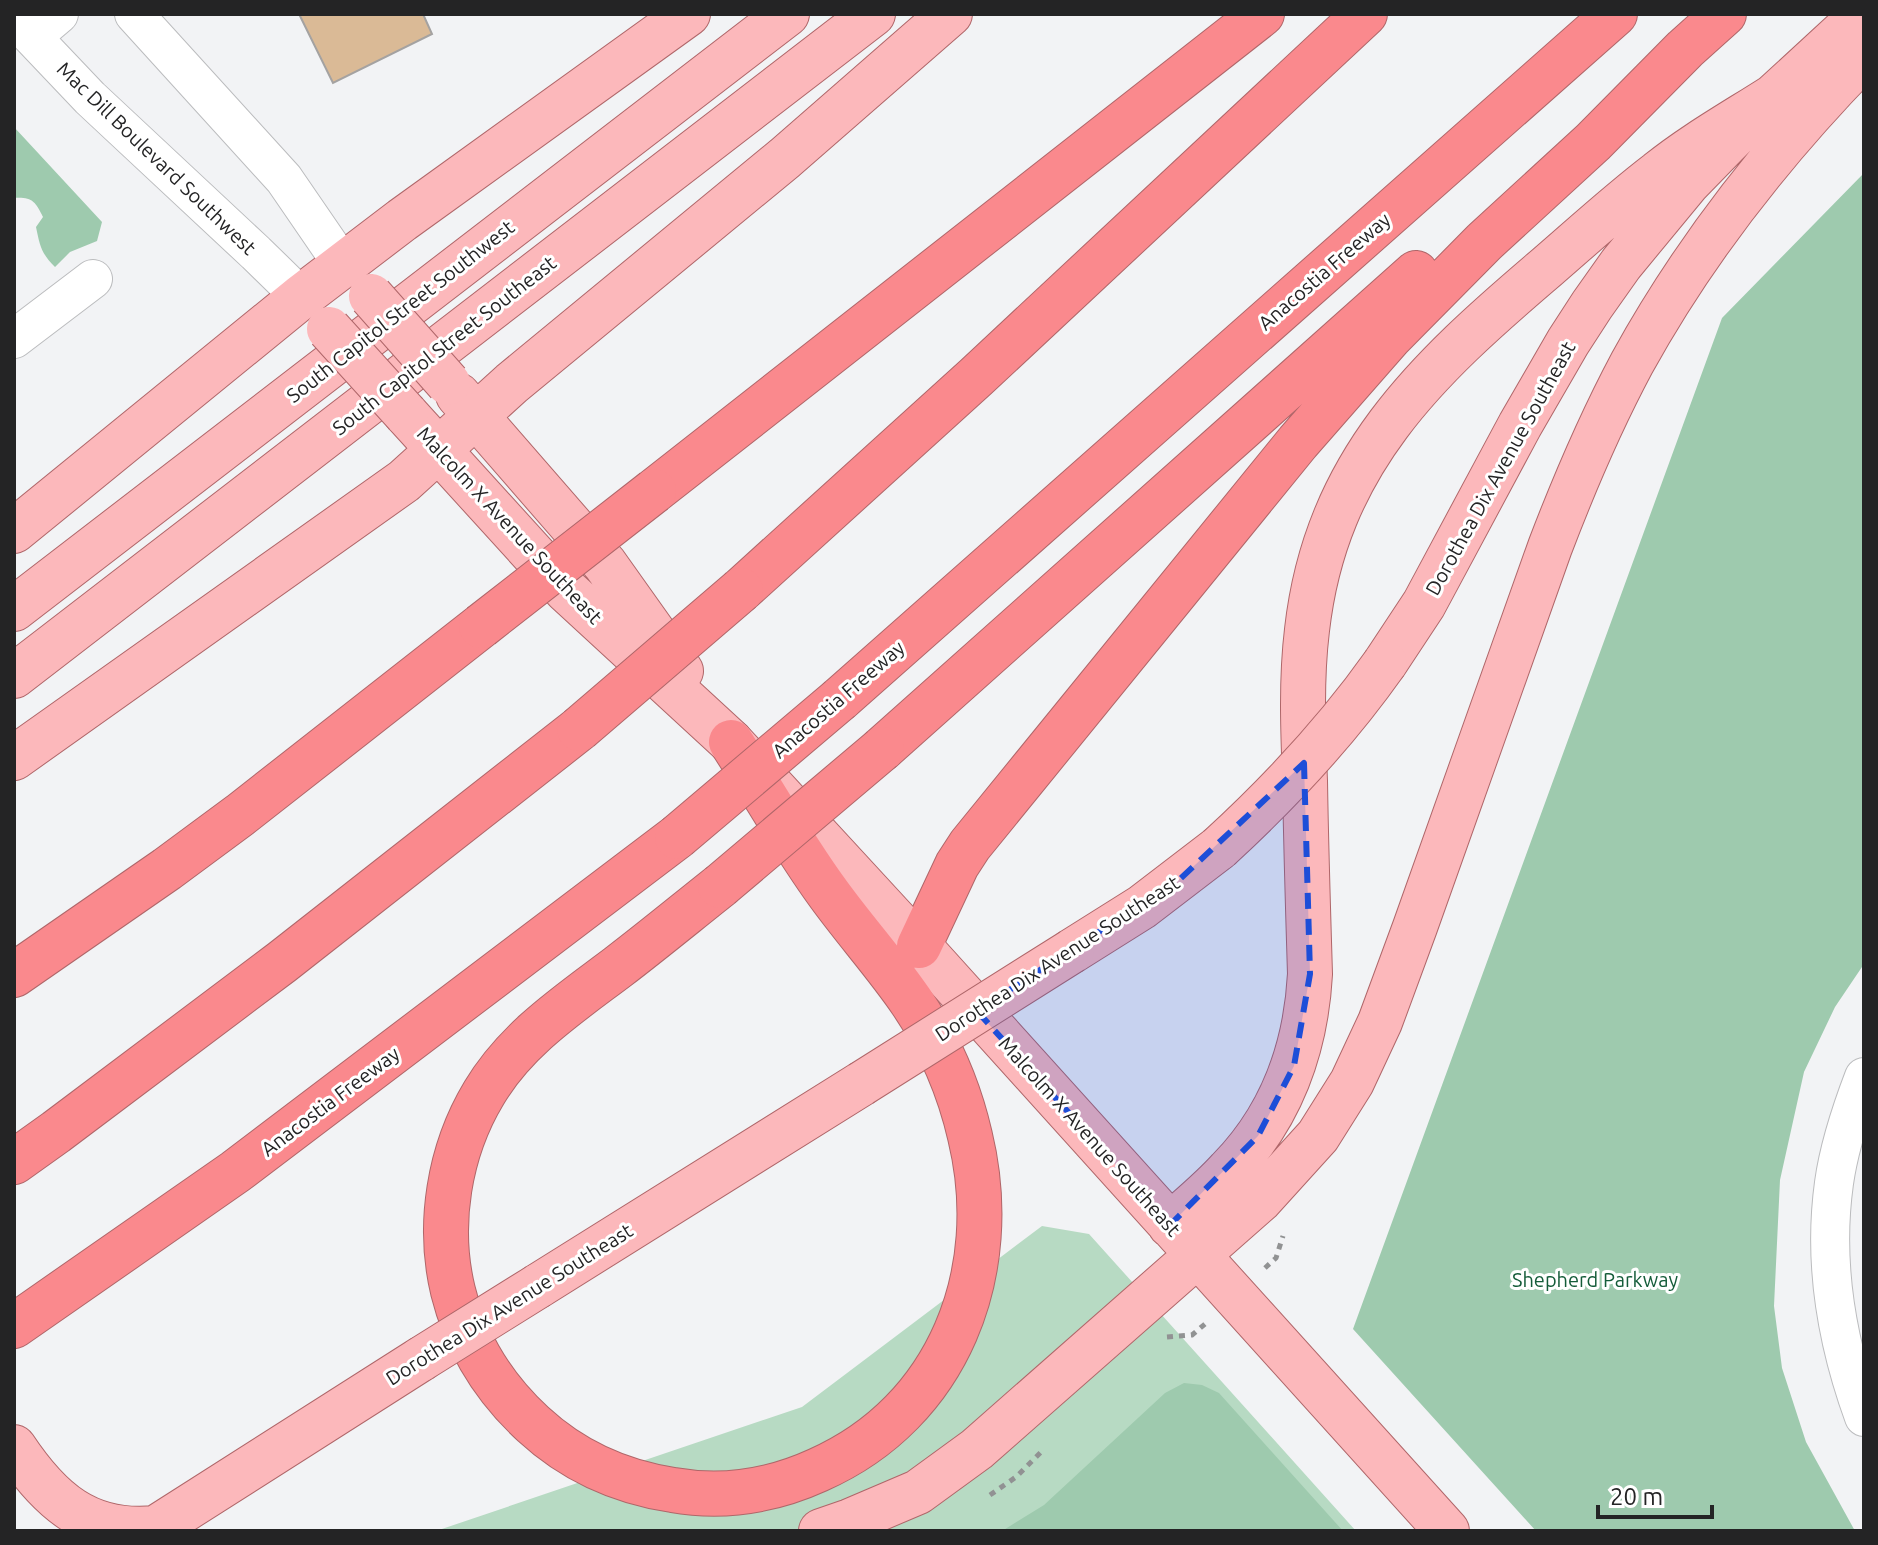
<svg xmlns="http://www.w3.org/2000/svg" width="1878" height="1545" viewBox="0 0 1878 1545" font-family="Ubuntu,sans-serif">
<rect width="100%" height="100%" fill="#f2f3f5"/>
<path fill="#b7dac3" d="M1042,1226l47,8 267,297h-920l366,-124z"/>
<path fill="#9ecaae" d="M14,127l88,95 -5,19 -27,11 -15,15c-14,-14 -15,-21 -19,-40l7,-10c-8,-16 -11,-20 -29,-19z
M1864,173v791l-29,43 -31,65 -24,108 -6,126 8,62 24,74 49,89h-319l-183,-202 369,-1011z
M1184,1383l18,2 17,8 124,138h-341l42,-26 121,-112z"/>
<path fill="#daba96" stroke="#a4a2a1" stroke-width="2" d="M299,14h124l9,20 -99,49z"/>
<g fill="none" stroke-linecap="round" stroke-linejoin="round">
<g stroke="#bbbcbe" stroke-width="40">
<path id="minor" d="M134,14l150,165 59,86
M14,18l76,80 166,155 45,44
M32,37l27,-23
M14,339l79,-60
M1864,1077c-13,34 -25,70 -30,106 -11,79 3,160 30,234"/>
</g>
<g stroke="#af6669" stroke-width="46">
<path id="major" d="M458,395l147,169 76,107
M406,414l160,176 165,152 188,204 528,585
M14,531l287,-234 101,-77 286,-206
M14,609l773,-595
M1385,663l39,-59 96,-179 48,-83 24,-37 29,-41 66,-80 39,-40 48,-48 89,-82
M14,676l859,-662
M14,758l390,-277 108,-98 273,-225 165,-144
M1072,951l70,-44 77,-59
M1170,1225c20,-18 41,-35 59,-55 52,-53 77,-122 81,-196 -2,-64 -4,-129 -5,-193 -2,-50 -4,-102 2,-151 19,-168 119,-260 240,-363 37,-32 73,-65 111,-94 36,-29 77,-52 116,-77
M538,1286l323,-202
M14,1447c36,54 74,88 142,81
M151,1531l270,-172
M821,1531l29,-10 68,-29 59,-43 283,-249 58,-64 34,-54 28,-60 35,-95 135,-380c24,-63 50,-124 82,-184 61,-111 143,-215 232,-306"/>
</g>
<g stroke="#af6669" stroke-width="46">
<path id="highway" d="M654,491l608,-477
M741,590l235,-213 389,-363
M840,699l775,-685
M882,749l534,-476
M720,886c-34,27 -68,55 -102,81 -49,37 -102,72 -134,126 -35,58 -47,132 -31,198 13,52 41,97 80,133 40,37 87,58 140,66 51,9 99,1 145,-20 131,-58 185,-198 152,-334 -11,-48 -31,-94 -59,-135 -26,-38 -58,-73 -85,-111 -34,-47 -63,-99 -95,-148
M919,946l38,-81 13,-20 328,-403 92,-105 94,-95 109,-100 92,-93 39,-35
M14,975l153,-106 73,-54 241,-189
M14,1162l42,-30 226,-170 297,-233
M14,1326l221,-154 442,-335"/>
</g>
<path stroke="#919293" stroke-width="5" stroke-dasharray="6 6" stroke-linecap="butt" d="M1265,1268l11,-10 7,-22
M1167,1337l25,-2 13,-11
M990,1495l26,-18 25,-25"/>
<use href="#minor" stroke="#fff" stroke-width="38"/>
<use href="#major" stroke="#fcb8bb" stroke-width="44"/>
<use href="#highway" stroke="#fa898d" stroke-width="44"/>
<g stroke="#af6669" stroke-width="46" stroke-linecap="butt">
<path id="major-bridge" d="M371,296l77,87
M329,329l77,85
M1219,848c61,-56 118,-117 166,-185
M861,1084l211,-133
M421,1359l117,-73"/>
</g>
<g stroke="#af6669" stroke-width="46" stroke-linecap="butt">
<path id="highway-bridge" d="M481,626l173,-135
M579,729l162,-139
M677,837l163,-138
M720,886l162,-137"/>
</g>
<use href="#major-bridge" stroke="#fcb8bb" stroke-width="44"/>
<use href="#highway-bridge" stroke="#fa898d" stroke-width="44"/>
</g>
<path fill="#1d4ed8" fill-opacity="0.2" stroke="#1d4ed8" stroke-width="6" stroke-dasharray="16 10" stroke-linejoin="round" d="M1304,763l6,211 -16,92 -36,70 -88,89 -193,-214 203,-132z"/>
<g text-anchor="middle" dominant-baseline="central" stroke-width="6" stroke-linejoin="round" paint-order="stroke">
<g font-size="20" fill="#242425" stroke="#fff">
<text transform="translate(157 158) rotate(44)">Mac Dill Boulevard Southwest</text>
<text transform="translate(1324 271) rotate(-41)">Anacostia Freeway</text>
<text transform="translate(400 311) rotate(-38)">South Capitol Street Southwest</text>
<text transform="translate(444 345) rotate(-38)">South Capitol Street Southeast</text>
<text transform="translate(1500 468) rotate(-61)">Dorothea Dix Avenue Southeast</text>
<text transform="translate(510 525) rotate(47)">Malcolm X Avenue Southeast</text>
<text transform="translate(838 699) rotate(-41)">Anacostia Freeway</text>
<text transform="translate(1057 958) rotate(-33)">Dorothea Dix Avenue Southeast</text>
<text transform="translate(330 1101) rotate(-37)">Anacostia Freeway</text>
<text transform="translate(1090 1136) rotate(48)">Malcolm X Avenue Southeast</text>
<text transform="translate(509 1304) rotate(-32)">Dorothea Dix Avenue Southeast</text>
</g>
<g font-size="20" fill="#145c39" stroke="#fff">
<text x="1595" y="1279">Shepherd Parkway</text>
</g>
</g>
<rect width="1878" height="1545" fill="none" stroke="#242425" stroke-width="32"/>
<path d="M1598 1505v12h114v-12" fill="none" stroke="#242425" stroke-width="4"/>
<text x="1610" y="1505" font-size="24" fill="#242425" stroke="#ffffff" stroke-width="6" paint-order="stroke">20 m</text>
</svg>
